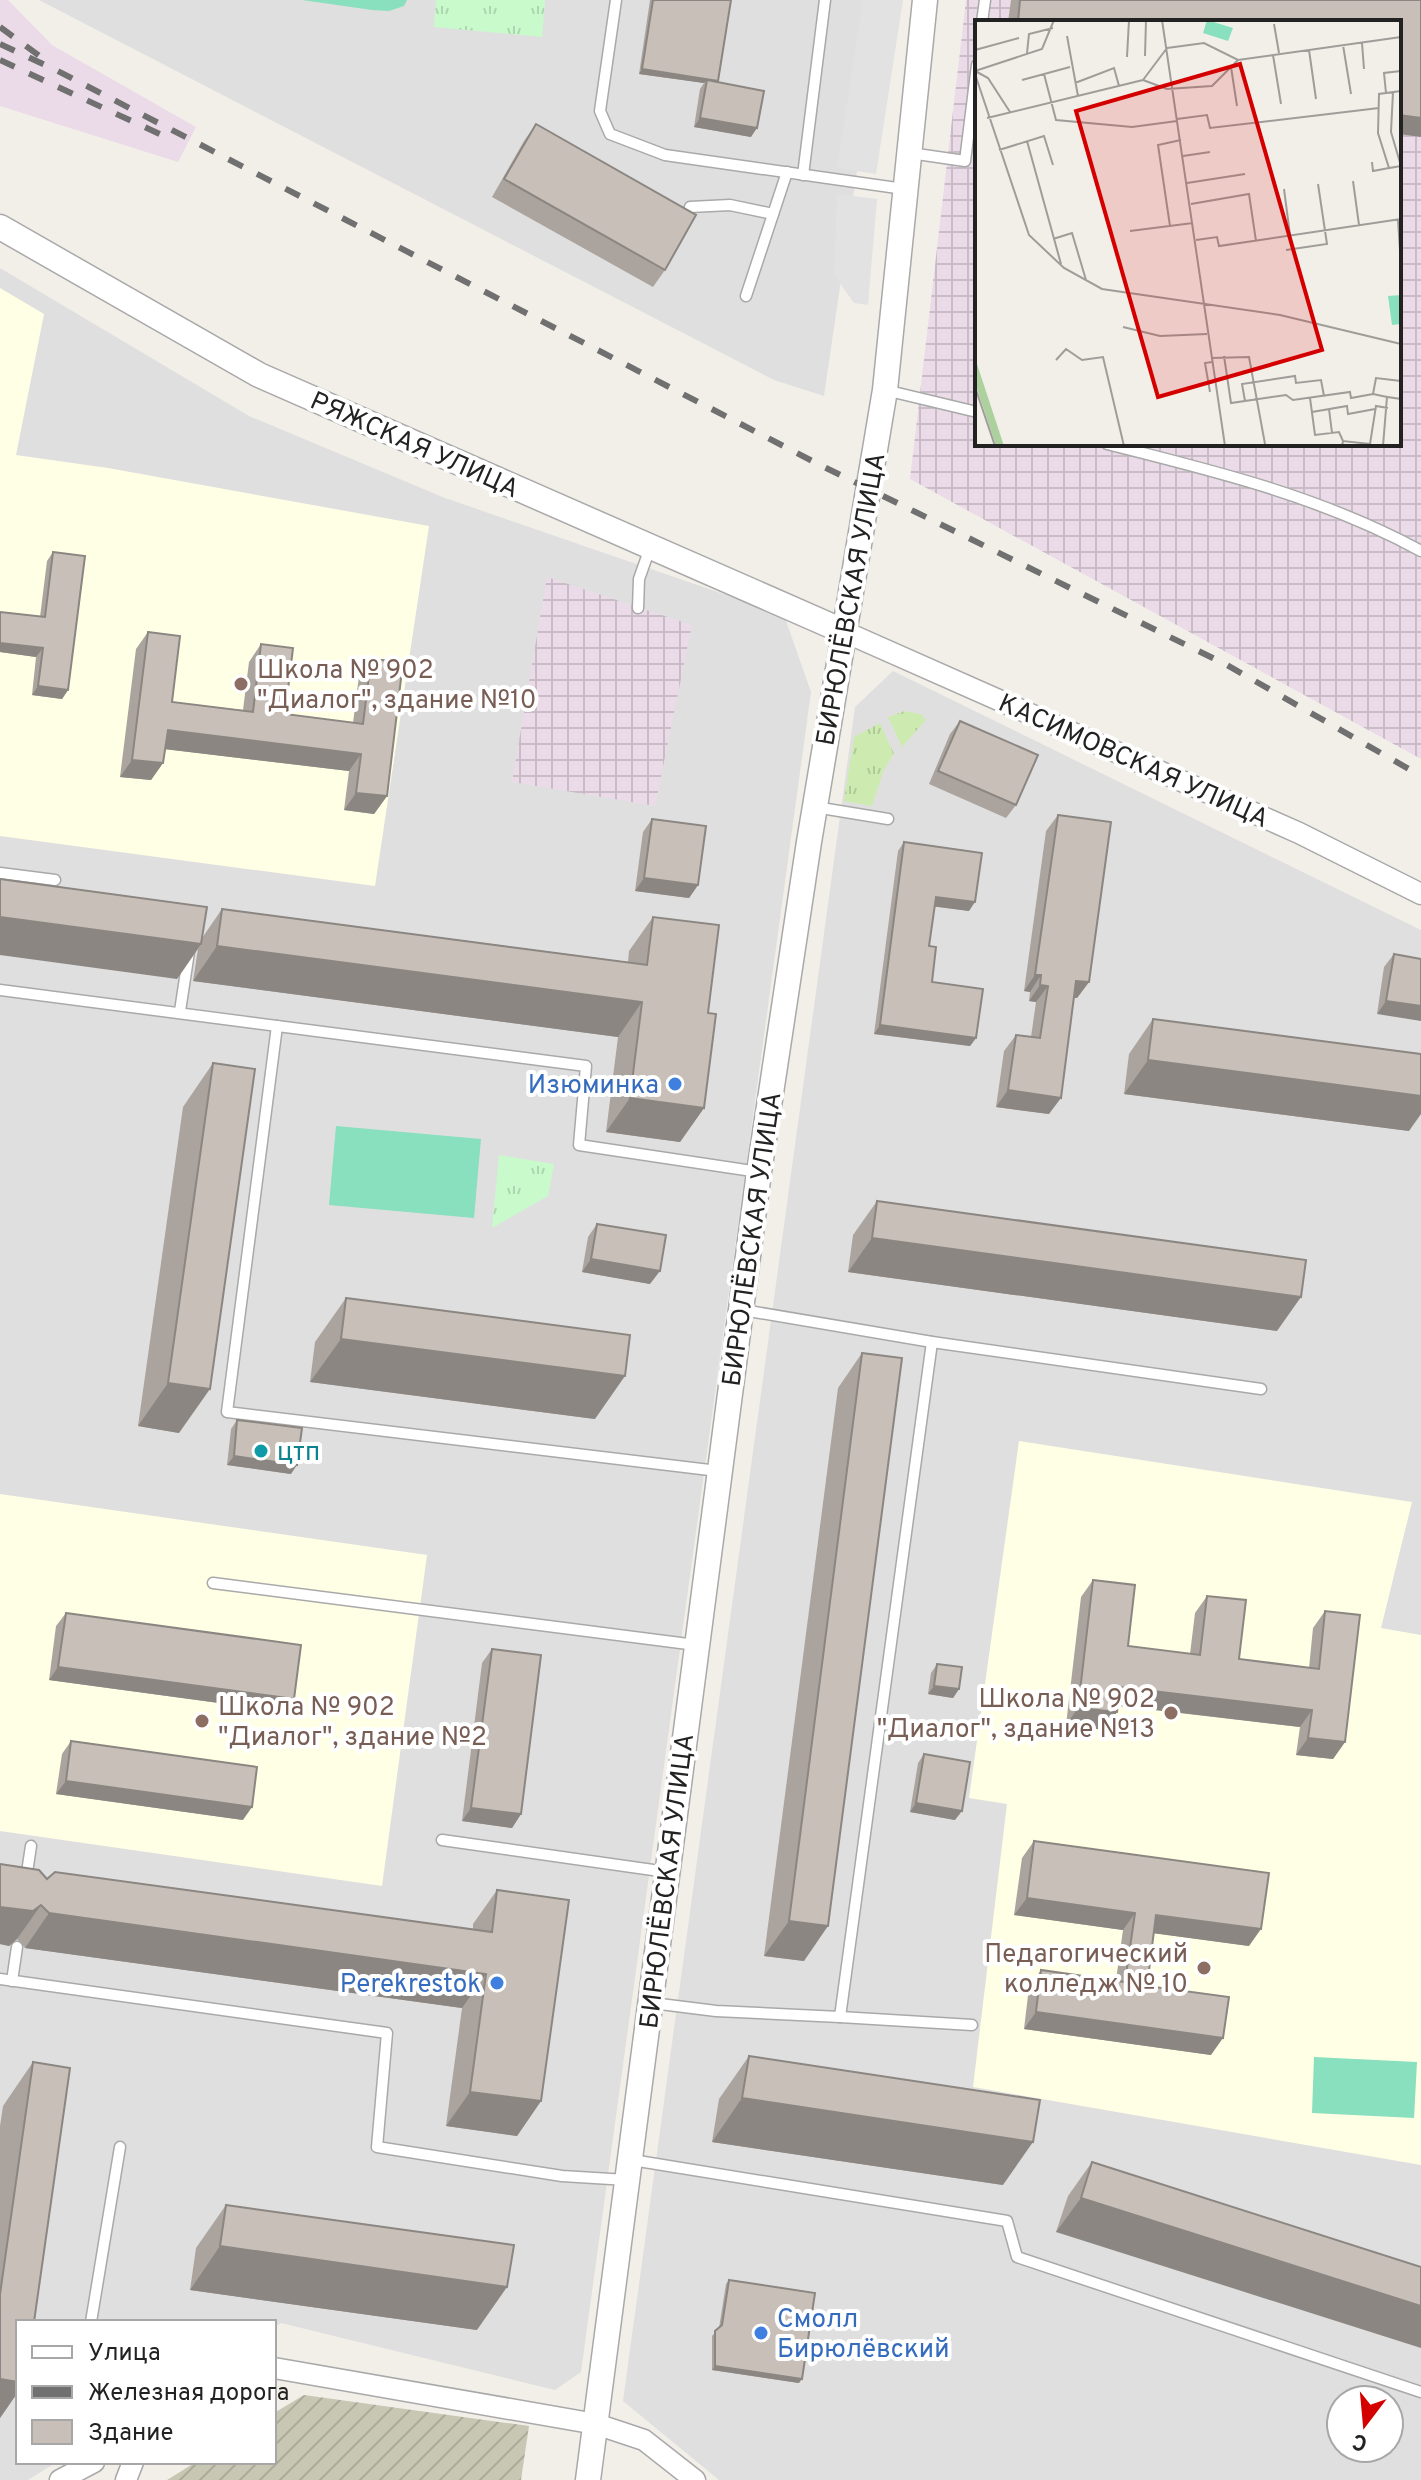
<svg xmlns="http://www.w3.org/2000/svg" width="1421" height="2480" viewBox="0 0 1421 2480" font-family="Overpass,sans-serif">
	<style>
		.residential { fill: #e0dfdf; fill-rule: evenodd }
		.industrial { fill: url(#industrial-grid); fill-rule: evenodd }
		.education { fill: #ffffe5 }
		.railway { fill: #ebdbe8 }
		.construction { fill: url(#construction-furrows) }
		.grass { fill: url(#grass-tufts) }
		.park { fill: url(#park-tufts) }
		.pitch { fill: #88e0be }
		.parking { fill: #e2e2e2 }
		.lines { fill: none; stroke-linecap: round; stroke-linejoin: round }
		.service-casing { stroke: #a9a9a9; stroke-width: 13 }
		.minor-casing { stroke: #a9a9a9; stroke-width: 23 }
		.tertiary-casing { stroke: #a9a9a9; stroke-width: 27 }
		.service { stroke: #fff; stroke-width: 10 }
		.minor { stroke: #fff; stroke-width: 20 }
		.tertiary { stroke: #fff; stroke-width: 24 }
		.rail { stroke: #707070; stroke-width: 6; stroke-dasharray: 16 16; stroke-linecap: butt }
		.wall { fill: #aba49e }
		.shaded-wall { fill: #8b8681 }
		.building { fill: #c7bfb8; stroke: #8b8681; stroke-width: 2 }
		.education-dot { fill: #8d6e63; stroke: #fff; stroke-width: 3 }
		.shop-dot { fill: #3f7fe0; stroke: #fff; stroke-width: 3 }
		.culture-dot { fill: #0f9aa8; stroke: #fff; stroke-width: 3 }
		.labels { text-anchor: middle; stroke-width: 8; stroke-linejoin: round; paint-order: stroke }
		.street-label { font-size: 26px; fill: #222; stroke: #fff }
		.education-label { font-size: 26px; fill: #785e54; stroke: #fff; text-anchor: start }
		.shop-label { font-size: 26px; fill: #366cbe; stroke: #fff; text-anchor: end }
		.culture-label { font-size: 26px; fill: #0d838f; stroke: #fff; text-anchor: start }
		.inset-road { fill: none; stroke: #9f9d99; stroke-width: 2 }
		.view { fill: #d40000; fill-opacity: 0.15; stroke: #d40000; stroke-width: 4 }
		.inset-edge { fill: none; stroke: #222; stroke-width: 4 }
	</style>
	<defs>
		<pattern id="industrial-grid" width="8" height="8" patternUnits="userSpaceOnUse" patternTransform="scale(2)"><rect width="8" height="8" fill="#ebdbe8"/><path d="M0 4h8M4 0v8" fill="none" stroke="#c9bcc7"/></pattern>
		<pattern id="construction-furrows" width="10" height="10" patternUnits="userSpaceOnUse" patternTransform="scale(2)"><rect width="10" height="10" fill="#c7c7b4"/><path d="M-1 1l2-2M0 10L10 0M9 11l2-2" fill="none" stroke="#abab9a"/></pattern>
		<pattern id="grass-tufts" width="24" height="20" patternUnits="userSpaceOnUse" patternTransform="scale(2)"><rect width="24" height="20" fill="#cdebb0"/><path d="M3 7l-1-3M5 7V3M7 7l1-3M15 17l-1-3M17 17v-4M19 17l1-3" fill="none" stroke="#b0c997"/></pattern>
		<pattern id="park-tufts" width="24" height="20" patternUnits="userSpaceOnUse" patternTransform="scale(2)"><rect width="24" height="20" fill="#c8facc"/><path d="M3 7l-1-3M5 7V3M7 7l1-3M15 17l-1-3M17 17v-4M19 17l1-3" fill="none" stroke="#acd6af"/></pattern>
	</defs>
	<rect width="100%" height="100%" fill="#f2efe9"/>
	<g class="residential">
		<polygon points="39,0 882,0 824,396 774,380"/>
		<polygon points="0,268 249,416 445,498 784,615 811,692 581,2372 555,2390 281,2323 274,2327 274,2322 18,2322 18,2462 57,2462 28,2480 0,2480"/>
		<path d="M893,671L1421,930V2480H719L623,2401L855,707ZM1341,2400H1389V2448H1341Z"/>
	</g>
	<g class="industrial">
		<path d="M966,0H1421V759L910,479ZM977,22H1399V444H977Z"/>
		<polygon points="547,577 692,625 655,806 512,782"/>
	</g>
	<g class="education">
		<polygon points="0,288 44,314 16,455 108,468 429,526 375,886 0,836"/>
		<polygon points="1019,1441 1412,1502 1381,1628 1421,1635 1421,2165 973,2087 1007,1804 969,1798"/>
		<polygon points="0,1494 427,1555 382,1886 0,1831"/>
	</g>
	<polygon class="railway" points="0,0 8,0 52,45 196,127 178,162 0,106"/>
	<polygon class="construction" points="304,2395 529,2426 521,2480 167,2480 196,2462 274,2462 274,2413"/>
	<g class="grass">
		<polygon points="905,711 921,714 926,720 902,747 888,717"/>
		<polygon points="880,723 894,754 884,769 872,806 844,801 854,737"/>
	</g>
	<g class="park">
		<polygon points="436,0 545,0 542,37 434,27"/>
		<polygon points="499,1155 554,1164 548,1196 492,1228"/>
	</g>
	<g class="pitch">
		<polygon points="302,0 407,0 404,6 389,11 372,10"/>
		<polygon points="336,1126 481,1139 474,1218 329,1205"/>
		<polygon points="1314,2057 1417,2062 1414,2118 1312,2113"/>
	</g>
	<g class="parking">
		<polygon points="863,0 903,0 876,174 837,168"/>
		<polygon points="837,194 877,199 868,305 854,303 834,275"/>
	</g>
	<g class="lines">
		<g class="service-casing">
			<g id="service">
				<polyline points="616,0 600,111 610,134 665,155 904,189"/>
				<polyline points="982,22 985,0"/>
				<polyline points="910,153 965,161 977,65"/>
				<polyline points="803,175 825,0"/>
				<polyline points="690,207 730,205 773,214"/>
				<polyline points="746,296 787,172"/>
				<polyline points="885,390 977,412"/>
				<path d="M1107,444C1215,471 1322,497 1421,551"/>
				<polyline points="638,608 639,579 650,548"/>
				<polyline points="815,807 888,819"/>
				<polyline points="0,873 55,880"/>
				<polyline points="0,990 586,1066 579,1145 759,1172"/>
				<polyline points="180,1011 189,952"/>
				<polyline points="277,1026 227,1412 718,1471"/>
				<polyline points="743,1310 932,1342 1261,1389"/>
				<polyline points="213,1583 696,1645"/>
				<polyline points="442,1840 667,1872"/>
				<polyline points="26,1879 31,1846"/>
				<polyline points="0,1979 387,2033 377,2147 562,2176 627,2180"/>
				<polyline points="12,1981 17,1947"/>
				<polyline points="652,2003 716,2011 840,2017 932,1342"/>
				<polyline points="840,2017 972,2025"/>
				<polyline points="632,2160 1007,2221 1017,2257 1421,2392"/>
				<polyline points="91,2322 120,2147"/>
			</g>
		</g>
		<g class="minor-casing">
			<g id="minor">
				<polyline points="845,632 1299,833 1421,894"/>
				<polyline points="274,2368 596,2424 644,2440 695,2480"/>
				<polyline points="60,2480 94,2462"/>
				<polyline points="126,2480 133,2462"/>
			</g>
		</g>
		<g class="tertiary-casing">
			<g id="tertiary">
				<polyline points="0,227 259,375 845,632"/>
				<polyline points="588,2480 759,1172 809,842 885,390 925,0"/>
			</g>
		</g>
		<use href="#service" class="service"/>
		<use href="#minor" class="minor"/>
		<use href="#tertiary" class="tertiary"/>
		<g class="rail">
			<polyline points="0,27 49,63"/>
			<polyline points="0,44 54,69 822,466 1227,665 1421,776"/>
			<polyline points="0,60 166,137"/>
		</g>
	</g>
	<g class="wall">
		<polygon points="650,0 731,0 717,82 751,137 694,127 700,89 704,83 639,74"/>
		<polygon points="1011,0 1421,0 1399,22 1008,22"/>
		<polygon points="536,124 665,270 653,287 492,197 524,141"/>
		<polygon points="53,552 68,690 62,699 32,695 36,657 0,652 0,612 40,617 47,561"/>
		<polygon points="148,632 172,702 243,710 249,662 261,644 285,714 353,723 359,676 371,659 387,796 374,814 344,810 349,771 165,749 163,763 151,780 120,777 136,649"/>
		<polygon points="960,721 1016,805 1006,818 929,784 950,734"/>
		<polygon points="1058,815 1089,982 1077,998 1074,998 1049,1114 996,1107 1004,1051 1016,1035 1031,1037 1036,1002 1029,1001 1030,992 1024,991 1046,831"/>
		<polygon points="652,819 698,885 689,898 635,891 643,832"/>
		<polygon points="904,842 969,911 934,906 929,946 932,982 976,1038 970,1046 874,1034 898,851"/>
		<polygon points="222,909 628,962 629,951 653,917 708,1013 704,1108 680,1142 606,1132 618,1037 193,981 198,949 177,979 202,938"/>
		<polygon points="1394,954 1421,959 1377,1014 1384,967"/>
		<polygon points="1153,1019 1409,1131 1124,1094 1129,1054"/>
		<polygon points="213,1063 179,1433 138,1426 183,1107"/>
		<polygon points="877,1201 1277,1331 848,1272 853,1235"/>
		<polygon points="597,1224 650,1284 582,1272 588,1237"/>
		<polygon points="346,1298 595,1419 310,1382 315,1342"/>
		<polygon points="862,1353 804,1961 764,1956 838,1388"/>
		<polygon points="237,1420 291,1474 227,1465 231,1429"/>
		<polygon points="1093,1580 1128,1646 1190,1654 1195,1613 1207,1596 1239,1659 1309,1668 1313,1628 1325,1611 1345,1742 1333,1759 1296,1755 1300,1727 1118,1706 1117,1712 1105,1730 1066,1725 1081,1597"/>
		<polygon points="66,1613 285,1712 49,1680 56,1626"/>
		<polygon points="492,1649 521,1814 512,1828 462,1821 482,1663"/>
		<polygon points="937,1664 959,1689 953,1698 928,1694 931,1673"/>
		<polygon points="71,1741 243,1820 56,1794 62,1754"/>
		<polygon points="924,1754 955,1820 910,1812 918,1763"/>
		<polygon points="1034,1841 1249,1946 1154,1933 1147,1986 1211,2055 1024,2029 1029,1987 1041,1970 1116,1980 1123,1930 1014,1915 1022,1858"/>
		<polygon points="0,1864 47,1879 473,1930 473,1924 497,1890 541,2101 517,2136 446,2126 462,2008 25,1948 17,1939 9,1946 0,1944"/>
		<polygon points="749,2056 1003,2185 712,2142 719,2099"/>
		<polygon points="33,2062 18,2392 0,2418 0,2126 3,2106"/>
		<polygon points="1092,2162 1421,2267 1056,2232 1068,2196"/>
		<polygon points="226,2205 477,2330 190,2290 196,2248"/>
		<polygon points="729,2280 799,2383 712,2370 712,2336 719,2328 726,2284"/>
	</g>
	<g class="shaded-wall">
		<polygon points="642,69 718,81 715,85 707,80 704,83 639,74"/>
		<polygon points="1399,115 1421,118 1421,137 1399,134"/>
		<polygon points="700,118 757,128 751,137 694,127"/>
		<polygon points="0,643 43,648 36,657 0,652"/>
		<polygon points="38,686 68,690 62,699 32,695"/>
		<polygon points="168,730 361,754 349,771 155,748"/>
		<polygon points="132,760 163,763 151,780 120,777"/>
		<polygon points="356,793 387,796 374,814 344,810"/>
		<polygon points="644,878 698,885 689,898 635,891"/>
		<polygon points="936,897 975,902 969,911 930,906"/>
		<polygon points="0,917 201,944 177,979 0,955"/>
		<polygon points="217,946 642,1002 618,1037 193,981"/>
		<polygon points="1035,975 1041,975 1030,992 1024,991"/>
		<polygon points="1076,981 1089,982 1077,998 1065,997"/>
		<polygon points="1040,985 1048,986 1036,1002 1029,1001"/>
		<polygon points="1386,1001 1421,1006 1421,1021 1377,1014"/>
		<polygon points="880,1025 976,1038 970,1046 874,1034"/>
		<polygon points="1148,1060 1421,1096 1421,1114 1409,1131 1124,1094"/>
		<polygon points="1008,1090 1061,1098 1049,1114 996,1107"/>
		<polygon points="630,1098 704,1108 680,1142 606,1132"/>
		<polygon points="872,1238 1301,1297 1277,1331 848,1272"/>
		<polygon points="591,1259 660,1271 650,1284 582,1272"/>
		<polygon points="341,1339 625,1376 595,1419 310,1382"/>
		<polygon points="168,1383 210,1389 179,1433 138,1426"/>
		<polygon points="234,1456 297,1465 291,1474 227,1465"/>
		<polygon points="58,1667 294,1699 285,1712 49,1680"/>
		<polygon points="934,1686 959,1689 953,1698 928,1694"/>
		<polygon points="1120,1687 1312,1710 1300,1727 1108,1704"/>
		<polygon points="1078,1708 1117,1712 1105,1730 1066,1725"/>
		<polygon points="1308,1738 1345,1742 1333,1759 1296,1755"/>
		<polygon points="66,1781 252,1807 243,1820 56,1794"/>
		<polygon points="916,1803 962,1811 955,1820 910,1812"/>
		<polygon points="471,1808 521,1814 512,1828 462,1821"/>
		<polygon points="1027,1898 1135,1913 1123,1930 1014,1915"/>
		<polygon points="41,1905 17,1939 9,1946 0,1944 0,1907"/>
		<polygon points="49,1913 486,1974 462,2008 25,1948"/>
		<polygon points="1156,1915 1261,1929 1249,1946 1144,1932"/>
		<polygon points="789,1921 828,1926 804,1961 764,1956"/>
		<polygon points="1036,2012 1223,2038 1211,2055 1024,2029"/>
		<polygon points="470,2092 541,2101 517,2136 446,2126"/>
		<polygon points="742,2098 1033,2142 1003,2185 712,2142"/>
		<polygon points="1081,2198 1421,2306 1421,2348 1056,2232"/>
		<polygon points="220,2246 507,2287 477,2330 190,2290"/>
		<polygon points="715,2366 802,2379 799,2383 712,2370"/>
		<polygon points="0,2379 18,2382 18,2392 0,2418"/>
	</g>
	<g class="building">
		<polygon points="653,0 731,0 718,81 642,69"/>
		<polygon points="1020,0 1421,0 1421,118 1399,115 1399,22 1018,22"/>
		<polygon points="707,80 764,91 757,128 700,118"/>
		<polygon points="536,124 696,215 665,270 504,179"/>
		<polygon points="53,552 85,556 68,690 38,686 43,648 0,643 0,612 45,617"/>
		<polygon points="148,632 180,636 172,702 253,712 261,644 293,648 285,714 363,724 371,659 403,662 387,796 356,793 361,754 168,730 163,763 132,760"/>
		<polygon points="960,721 1038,755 1016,805 938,771"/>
		<polygon points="1058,815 1111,822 1089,982 1076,981 1061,1098 1008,1090 1016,1035 1040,1038 1048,986 1040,985 1041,975 1035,975"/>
		<polygon points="652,819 706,826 698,885 644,878"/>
		<polygon points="904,842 982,853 975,902 936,897 929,946 936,947 932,982 983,989 976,1038 880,1025"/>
		<polygon points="0,879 207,907 201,944 0,917"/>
		<polygon points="222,909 647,965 653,917 719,925 708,1013 716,1014 704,1108 630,1098 642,1002 217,946"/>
		<polygon points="1394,954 1421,959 1421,1006 1386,1001"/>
		<polygon points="1153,1019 1421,1054 1421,1096 1148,1060"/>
		<polygon points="213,1063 255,1069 210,1389 168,1383"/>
		<polygon points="877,1201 1306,1260 1301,1297 872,1238"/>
		<polygon points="597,1224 666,1235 660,1271 591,1259"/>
		<polygon points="346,1298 630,1335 625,1376 341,1339"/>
		<polygon points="862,1353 902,1358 828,1926 789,1921"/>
		<polygon points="237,1420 302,1428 297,1465 234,1456"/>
		<polygon points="1093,1580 1135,1585 1128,1646 1200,1655 1207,1596 1246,1600 1239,1659 1319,1669 1325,1611 1360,1615 1345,1742 1308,1738 1312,1710 1120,1687 1117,1712 1078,1708"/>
		<polygon points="66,1613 301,1645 294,1699 58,1667"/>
		<polygon points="492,1649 541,1655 521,1814 471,1808"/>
		<polygon points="937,1664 962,1667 959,1689 934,1686"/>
		<polygon points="71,1741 257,1767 252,1807 66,1781"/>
		<polygon points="924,1754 970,1762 962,1811 916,1803"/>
		<polygon points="1034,1841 1269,1873 1261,1929 1156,1915 1147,1986 1229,1997 1223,2038 1036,2012 1041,1970 1125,1982 1135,1913 1027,1898"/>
		<polygon points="0,1864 39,1870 47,1879 55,1872 492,1932 497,1890 569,1900 541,2101 470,2092 486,1974 49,1913 41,1905 33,1911 0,1907"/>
		<polygon points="749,2056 1040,2100 1033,2142 742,2098"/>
		<polygon points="33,2062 70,2068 34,2322 18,2322 18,2382 0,2379 0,2294"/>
		<polygon points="1092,2162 1421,2267 1421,2306 1081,2198"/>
		<polygon points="226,2205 514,2245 507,2287 220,2246"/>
		<polygon points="729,2280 815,2293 802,2379 715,2366 715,2331 722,2325"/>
	</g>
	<g class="education-dot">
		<circle cx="241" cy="684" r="8"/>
		<circle cx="1171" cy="1713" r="8"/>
		<circle cx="202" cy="1721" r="8"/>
		<circle cx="1204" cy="1968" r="8"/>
	</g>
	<g class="shop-dot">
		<circle cx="675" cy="1084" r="8"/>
		<circle cx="497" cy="1983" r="8"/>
		<circle cx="761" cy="2333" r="8"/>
	</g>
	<circle class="culture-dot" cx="261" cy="1451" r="8"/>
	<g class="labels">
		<g class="street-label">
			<text transform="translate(415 444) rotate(24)" y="9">РЯЖСКАЯ УЛИЦА</text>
			<text transform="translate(850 599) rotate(-80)" y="9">БИРЮЛЁВСКАЯ УЛИЦА</text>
			<text transform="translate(1134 760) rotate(24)" y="9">КАСИМОВСКАЯ УЛИЦА</text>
			<text transform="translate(751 1239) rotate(-82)" y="9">БИРЮЛЁВСКАЯ УЛИЦА</text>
			<text transform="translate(666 1881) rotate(-83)" y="9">БИРЮЛЁВСКАЯ УЛИЦА</text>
		</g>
		<g class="education-label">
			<text x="257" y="678">Школа № 902<tspan x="257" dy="30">"Диалог", здание №10</tspan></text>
			<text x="1155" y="1707" text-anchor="end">Школа № 902<tspan x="1155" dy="30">"Диалог", здание №13</tspan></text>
			<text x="218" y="1715">Школа № 902<tspan x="218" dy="30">"Диалог", здание №2</tspan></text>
			<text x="1188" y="1962" text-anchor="end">Педагогический<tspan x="1188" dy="30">колледж № 10</tspan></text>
		</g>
		<g class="shop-label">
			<text x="659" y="1093">Изюминка</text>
			<text x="481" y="1992">Perekrestok</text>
			<text x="777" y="2327" text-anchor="start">Смолл<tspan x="777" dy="30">Бирюлёвский</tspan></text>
		</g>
		<g class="culture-label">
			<text x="277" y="1460">цтп</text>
		</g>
	</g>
	<g transform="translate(975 20)">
		<rect width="426" height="426" fill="#f2efe9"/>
		<path d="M0,338L29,426H21L0,363Z" fill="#add19e"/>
		<path d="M232,0L258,8L253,21L228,13ZM426,275V304L417,305L413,276Z" fill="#88e0be"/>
		<path class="inset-road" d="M187,0L250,426M299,4L304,33M92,16L103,76M387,23L389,49M368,25L376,74M192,28L229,23L263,40L426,17M0,30L44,18M334,30L341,79M52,33L54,14L78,8M298,35L306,84M170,36L171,0M152,37L154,0M256,47L262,86M0,51L67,29L79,0M2,52L13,58L35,92M0,54L54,215L89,248L127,269L305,295L426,324M69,54L81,100L157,107L202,101M47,60L95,47M168,60L192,69L237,66L263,40M168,60L192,28M100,63L139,48L144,66M426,71L404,74L403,113L414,148L426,146M418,72L416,112L426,146M411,73L409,53L426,51M12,98L168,60M202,99L232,95L235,108L404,88M52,121L86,244M24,130L69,116L78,145M208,136L235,132M397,142L398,151L414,148M426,147V176M378,161L384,205M212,163L270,154M309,169L315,215M216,184L274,174L281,221M423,200L426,245M195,206L183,125L206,120M155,211L218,203M78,219L97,213L111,260M221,220L242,217L244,226L426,199M311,230L352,224L343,164M148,307L185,316L232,314M249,336L256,383L311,375L318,380L375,372L376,378L398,374M236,338L274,337L290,424M81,340L91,329L107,340L128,337L149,426M0,367L20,426M235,372L230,343L237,342M412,377L398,374L401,358L426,361M335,378L340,415L364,412L368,421M270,381L267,364L320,356L321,363L346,360L349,376M354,389L357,413M337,392L372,386L373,394L400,389M367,426L368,421L395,424L401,386L413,388M408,426L412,377L426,379"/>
		<path class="view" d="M265,44L347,330L183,377L101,91Z"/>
		<rect width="426" height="426" class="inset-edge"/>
	</g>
	<rect x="16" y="2320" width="260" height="144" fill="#ffffff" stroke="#a7a7a7" stroke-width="2"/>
	<rect x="32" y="2346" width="40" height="12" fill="#ffffff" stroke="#a7a7a7" stroke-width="2"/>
	<text x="88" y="2360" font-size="24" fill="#222222">Улица</text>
	<rect x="32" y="2386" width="40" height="12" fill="#707070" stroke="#a7a7a7" stroke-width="2"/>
	<text x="88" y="2400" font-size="24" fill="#222222">Железная дорога</text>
	<rect x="32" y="2420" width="40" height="24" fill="#c7bfb8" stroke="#a7a7a7" stroke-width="2"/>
	<text x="88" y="2440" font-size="24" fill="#222222">Здание</text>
	<g transform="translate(1365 2424) rotate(196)"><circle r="38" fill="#ffffff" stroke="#a7a7a7" stroke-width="2"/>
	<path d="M0-6L14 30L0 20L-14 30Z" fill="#d40000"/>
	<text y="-12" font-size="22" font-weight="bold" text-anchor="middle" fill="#222222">С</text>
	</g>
</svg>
